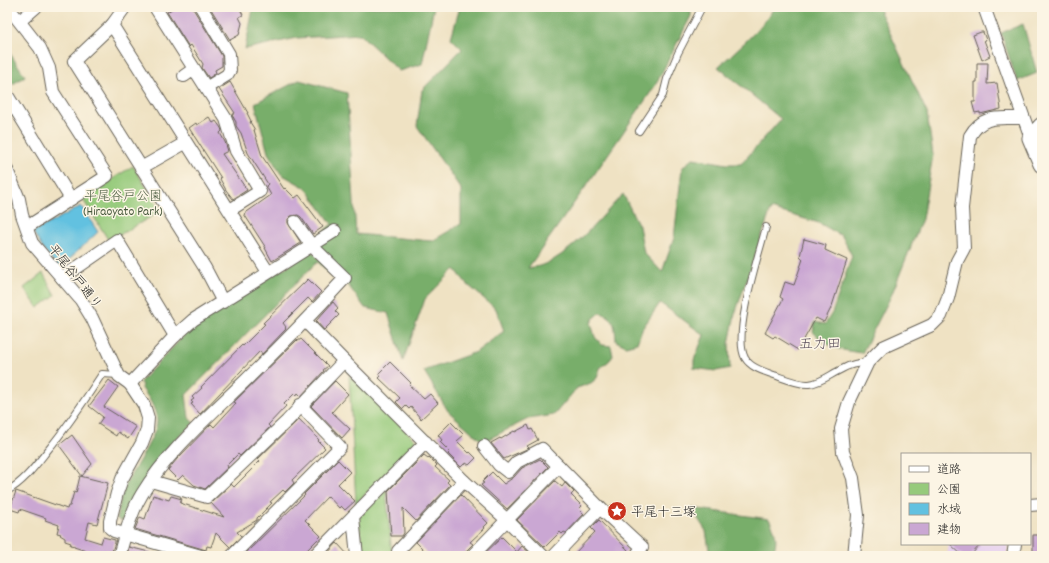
<svg xmlns="http://www.w3.org/2000/svg" width="1049" height="563" viewBox="0 0 1049 563" font-family="Dekko,'Klee One',sans-serif">
	<style>
		.built { fill: #e7d2ef }
		.green { fill: #96ca7b; stroke: #59734c }
		.forest { fill: #78ae6b; stroke: #4a6544 }
		.water { fill: #62c1e0; stroke: #3f6e7e }
		.building { fill: #caa7d3 }
		.lines { fill: none; stroke-linecap: round; stroke-linejoin: round }
		.lane-casing { stroke: #666156; stroke-width: 8 }
		.street-casing { stroke: #666156; stroke-width: 14 }
		.secondary-casing { stroke: #666156; stroke-width: 19 }
		.lane { stroke: #fff; stroke-width: 6 }
		.street { stroke: #fff; stroke-width: 12 }
		.secondary { stroke: #fff; stroke-width: 17 }
		.labels { text-anchor: middle; stroke-width: 3; stroke-linejoin: round; paint-order: stroke }
		.park-label { font-size: 13px; fill: #47593d; stroke: #fcf5e5 }
		.street-label { font-size: 13px; fill: #1c1c1c; stroke: #fcf5e5 }
		.poi-label { font-size: 13px; fill: #1c1c1c; stroke: #fcf5e5; text-anchor: start }
		.neighbourhood-label { font-size: 14px; fill: #594d5c; stroke: #fcf5e5 }
	</style>
	<rect width="100%" height="100%" fill="#fcf5e5"/>
	<filter id="ink" filterUnits="userSpaceOnUse"><feTurbulence type="fractalNoise" baseFrequency=".025" numOctaves="2"/><feDisplacementMap in="SourceGraphic" scale="8" xChannelSelector="R" yChannelSelector="G"/><feConvolveMatrix kernelMatrix="1 2 1 2 8 2 1 2 1" color-interpolation-filters="sRGB"/></filter>
	<filter id="wash" filterUnits="userSpaceOnUse"><feTurbulence type="fractalNoise" baseFrequency=".012" numOctaves="4" result="noise"/><feDisplacementMap in="SourceGraphic" scale="16" xChannelSelector="R" yChannelSelector="G"/><feGaussianBlur stdDeviation="0.9" result="paint"/><feColorMatrix in="noise" values="0 0 0 0 0 0 0 0 0 0 0 0 0 0 0 0 0 1.4 0 .05"/><feComposite in="paint" operator="in"/></filter>
	<g filter="url(#wash)">
		<rect width="100%" height="100%" fill="#efe2c3"/>
		<polygon class="built" points="949,544 1009,544 1006,556 947,556"/>
		<g class="green">
			<polygon points="133,166 161,211 109,241 82,198"/>
			<polygon points="43,273 55,295 38,308 24,288"/>
			<polygon points="349,376 361,383 416,441 356,504"/>
			<polygon points="386,489 392,556 362,556 359,517"/>
		</g>
		<g class="forest">
			<polygon points="251,7 434,7 422,64 399,71 360,34 297,38 245,49 253,9"/>
			<path d="M460,7H691V16L655,86L589,182L528,268C562,267 600,218 623,194L639,226L644,253L662,272L674,238L682,168L693,158L727,164H741L781,119L718,67C733,53 766,25 774,7H878L927,113L933,155L922,219L891,296L862,353C840,350 830,349 813,332L815,322L825,324L832,313L852,256L842,236L819,223L771,209L735,314L729,344L730,368L716,371L694,368V360L704,335L660,303L642,329L637,343L626,346L616,341C615,327 615,316 600,313L593,319L591,323L595,337L602,345L611,346L613,356L609,361L600,368L597,378L591,383L577,388L554,415L528,419L483,442L448,411L424,371L476,352L504,331L496,309L467,284L455,269L425,299L403,361L388,313L365,308L314,239L332,224L306,188L281,174L268,153L255,103L299,80L347,93L356,234L432,241L461,224V189L417,126L422,90L462,49L451,38Z"/>
			<polygon points="1023,24 1037,73 1017,81 1001,33"/>
			<polygon points="7,49 25,76 13,84 7,78"/>
			<path d="M312,251L337,279L336,280L318,262L315,264L186,395L189,418L194,423C186,432 175,439 167,449C148,472 137,495 123,521L117,519C119,507 121,494 126,484C133,470 158,433 157,420C155,407 149,398 141,387L142,385L140,382L197,322Z"/>
			<path d="M691,508L769,519C777,534 778,540 772,556H710L706,531Z"/>
		</g>
		<polygon class="water" points="81,206 98,232 60,268 44,251 33,232"/>
		<g id="blocks">
			<g class="building">
				<polygon points="175,7 192,7 222,56 222,66 215,70 216,73 209,78 202,68 203,64 191,45 189,47 167,12"/>
				<polygon points="214,7 239,7 243,15 239,17 242,23 239,35 230,40 211,9"/>
				<polygon points="981,32 983,32 986,40 984,40 990,56 982,60 973,35"/>
				<polygon points="977,63 988,63 987,84 997,83 1001,109 980,114 980,112 975,113 972,102 975,102 975,82 977,82"/>
				<polygon points="230,82 248,113 247,113 251,121 250,122 255,130 254,130 262,156 284,189 285,188 295,198 299,195 323,227 313,234 301,217 298,215 291,216 288,219 288,223 301,243 272,261 265,248 266,248 244,214 271,195 266,186 268,184 248,153 241,133 236,126 236,122 232,115 235,113 219,89"/>
				<polygon points="209,117 213,123 216,121 221,128 222,131 220,133 225,142 228,151 222,154 247,190 233,199 226,190 220,179 221,178 189,128 196,123 197,125"/>
				<polygon points="804,239 826,245 825,250 847,260 832,306 824,322 816,318 798,350 775,336 773,338 765,333 783,299 780,297 785,282 794,285 803,259 800,256"/>
				<polygon points="308,279 321,292 312,302 308,298 283,323 286,327 285,328 286,329 262,354 260,351 200,414 191,404 193,403 191,401 194,399 192,397 202,388 201,387 242,345 243,346 265,324 263,323"/>
				<polygon points="333,302 338,308 335,311 339,315 324,330 316,321"/>
				<polygon points="301,339 328,366 323,370 324,371 301,396 298,393 296,396 294,394 284,404 286,406 268,425 270,427 240,456 238,454 227,465 228,467 205,489 194,485 183,475 178,480 168,470 177,459 211,424 214,427 236,403 234,402 297,340 298,341"/>
				<polygon points="390,362 411,383 409,385 424,399 430,394 438,403 421,419 411,407 409,409 406,406 403,409 396,402 400,398 379,378 381,376 378,374"/>
				<polygon points="109,380 118,387 104,407 136,427 128,439 118,432 116,436 98,424 103,417 89,406"/>
				<polygon points="335,381 348,394 332,412 350,429 342,438 311,406"/>
				<polygon points="299,419 319,440 318,441 325,448 292,480 294,483 285,492 283,490 270,502 272,503 257,518 257,520 237,532 241,536 230,547 216,533 211,547 207,546 206,550 135,529 140,517 145,519 153,495 169,500 171,496 182,499 180,503 224,517 211,503 231,484 234,487 260,461 258,459"/>
				<polygon points="451,422 464,435 457,441 469,453 470,452 476,458 469,465 466,463 465,465 464,464 461,467 448,454 450,452 440,442 442,440 438,435"/>
				<polygon points="528,425 530,430 532,429 538,440 527,446 529,448 504,459 491,443 500,438 501,439 514,431 515,432"/>
				<polygon points="72,435 92,464 82,476 59,445"/>
				<polygon points="424,455 428,458 429,457 437,465 435,467 449,480 447,482 450,485 416,521 403,508 404,533 402,536 391,536 388,491"/>
				<polygon points="540,459 548,467 507,509 481,485 484,483 482,482 492,472 504,484 514,477 522,468"/>
				<polygon points="338,460 350,472 338,484 355,501 345,510 341,506 339,508 328,496 305,520 321,536 301,556 243,556 305,495 304,494"/>
				<polygon points="80,476 108,483 97,524 89,522 85,538 101,543 103,537 115,540 115,543 110,556 85,556 86,551 74,547 75,546 70,545 71,543 65,541 65,538 60,535 61,534 57,533 59,525 45,520 46,518 20,509 19,512 10,509 16,491 67,509 68,506 70,506 74,492 76,493"/>
				<polygon points="555,481 562,487 565,483 574,492 571,495 582,506 579,509 584,514 566,533 564,532 562,534 560,532 545,547 517,520"/>
				<polygon points="461,495 488,523 484,527 485,528 470,542 473,544 466,551 465,556 430,556 416,542"/>
				<polygon points="599,520 628,550 622,556 572,556 595,532 591,528"/>
				<polygon points="1033,535 1042,535 1041,556 1033,556"/>
				<polygon points="502,537 517,552 522,546 531,554 529,556 482,556"/>
				<polygon points="337,543 349,556 325,556"/>
				<polygon points="950,544 981,544 970,556 963,556"/>
				<polygon points="129,547 153,553 152,556 127,556"/>
			</g>
		</g>
	</g>
	<g filter="url(#ink)">
		<use href="#blocks" fill-opacity="0" stroke="#666156" stroke-width="1"/>
		<g class="lines">
			<g class="lane-casing">
				<g id="lane">
					<polyline points="639,131 663,95 667,79 678,53 702,7"/>
					<path d="M766,227C759,254 732,335 745,358C751,368 763,371 774,375C783,378 799,385 809,384C821,383 831,374 842,369C850,364 859,363 868,362"/>
					<path d="M7,491C24,482 36,465 48,450C68,426 85,400 102,374L119,375"/>
				</g>
			</g>
			<g class="street-casing">
				<g id="street">
					<polyline points="8,7 40,48 49,68 53,92 107,176 27,227"/>
					<polyline points="125,7 112,25 74,61 205,268 223,302"/>
					<polyline points="155,7 226,119 236,151 260,191 230,210"/>
					<polyline points="201,7 229,54 230,70 227,75 206,88"/>
					<polyline points="984,7 1031,138"/>
					<polyline points="20,21 36,7"/>
					<polyline points="112,25 268,272"/>
					<polyline points="184,76 194,69"/>
					<polyline points="7,95 71,199"/>
					<polyline points="141,168 185,143"/>
					<polyline points="7,170 19,199 22,215 32,243 81,300 92,318 119,376 130,384 144,405 148,418 147,430 142,443 122,479 117,493 110,521 110,528 114,531 201,556"/>
					<polyline points="62,278 117,240 175,336"/>
					<polyline points="305,321 344,361 464,481 507,520 543,556"/>
					<polyline points="130,384 175,336 193,320 335,231"/>
					<polyline points="484,446 499,465 508,472 517,462 542,449 600,508"/>
					<polyline points="151,481 207,497 287,421 344,361"/>
					<polyline points="1030,505 1042,504"/>
					<polyline points="353,517 357,556"/>
					<path d="M119,556C125,535 131,512 142,494C167,452 211,414 246,380C280,347 313,313 345,278L312,246L295,222"/>
					<polyline points="232,556 340,447 300,405"/>
					<polyline points="314,556 426,442"/>
					<polyline points="398,556 398,551 464,481"/>
					<polyline points="472,556 559,466"/>
					<polyline points="554,556 600,508 642,547 636,556"/>
					<path d="M854,556L858,515L853,478L843,452L841,429L849,402L868,362L883,347L932,325L941,316L948,298L957,261L964,248L962,208L970,136C983,113 1001,119 1023,118"/>
					<polyline points="1013,556 1015,544"/>
				</g>
			</g>
			<g class="secondary-casing">
				<polyline id="secondary" points="1042,126 1031,138 1042,164"/>
			</g>
			<use href="#lane" class="lane"/>
			<use href="#street" class="street"/>
			<use href="#secondary" class="secondary"/>
		</g>
	</g>
	<defs>
		<g id="sight-disc" transform="scale(1)"><circle r="9.5" fill="#c8321e" stroke="#fcf5e5"/><path d="M0-6L1.8-2.2L6-1.7L2.9 1.2L3.7 5.4L0 3.3L-3.7 5.4L-2.9 1.2L-6-1.7L-1.8-2.2Z" fill="#fff"/></g>
	</defs>
	<g fill-rule="evenodd">
		<use href="#sight-disc" x="617" y="511"/>
	</g>
	<g class="labels">
		<g class="park-label">
			<text x="123" y="200">平尾谷戸公園<tspan x="123" dy="15">(Hiraoyato Park)</tspan></text>
		</g>
		<g class="street-label">
			<text transform="translate(76 276) rotate(52)" y="5">平尾谷戸通り</text>
		</g>
		<g class="poi-label">
			<text x="631" y="516">平尾十三塚</text>
		</g>
		<g class="neighbourhood-label">
			<text x="820" y="348">五力田</text>
		</g>
	</g>
	<rect width="1049" height="563" fill="none" stroke="#fcf5e5" stroke-width="24"/>
	<rect x="901" y="453" width="130" height="92" fill="#fcf5e5" stroke="#a29e95"/>
	<rect x="909" y="466" width="20" height="6" fill="#ffffff" stroke="#a29e95"/>
	<text x="937" y="473" font-size="12" fill="#1c1c1c">道路</text>
	<rect x="909" y="483" width="20" height="12" fill="#96ca7b" stroke="#a29e95"/>
	<text x="937" y="493" font-size="12" fill="#1c1c1c">公園</text>
	<rect x="909" y="503" width="20" height="12" fill="#62c1e0" stroke="#a29e95"/>
	<text x="937" y="513" font-size="12" fill="#1c1c1c">水域</text>
	<rect x="909" y="523" width="20" height="12" fill="#caa7d3" stroke="#a29e95"/>
	<text x="937" y="533" font-size="12" fill="#1c1c1c">建物</text>
</svg>
